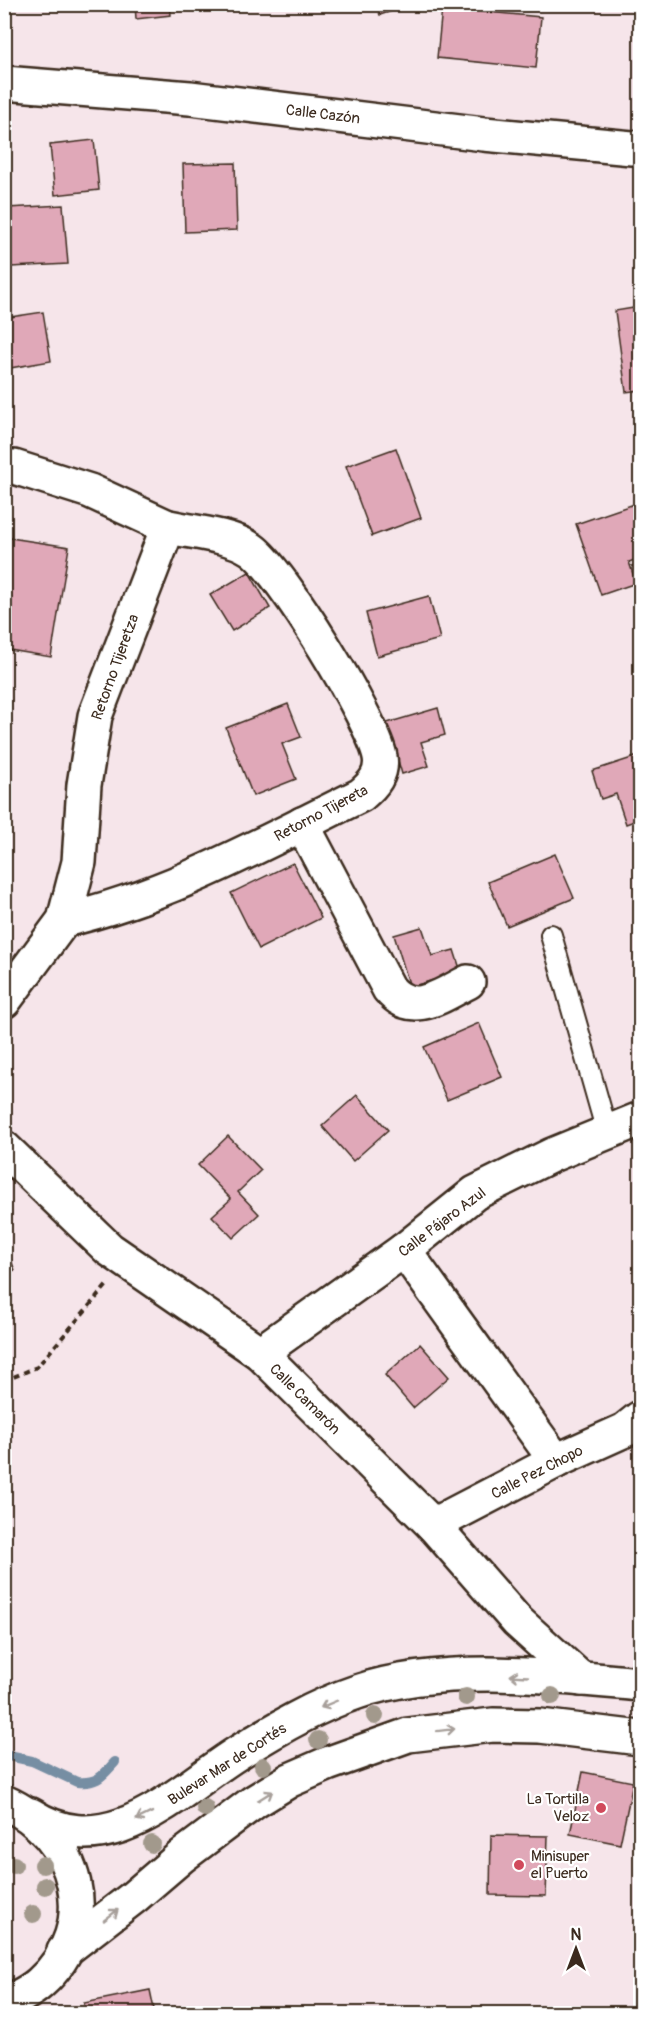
<svg xmlns="http://www.w3.org/2000/svg" width="645" height="2018" viewBox="0 0 645 2018" font-family="Pangolin,sans-serif">
	<style>
		.lines { fill: none; stroke-linecap: round; stroke-linejoin: round }
		.stream { stroke: #768ea3; stroke-width: 10 }
		.building { fill: #e0a8b8; stroke: #3b2a1e; stroke-width: 1.5 }
		.lane-casing { stroke: #3b2a1e; stroke-width: 24 }
		.street-casing { stroke: #3b2a1e; stroke-width: 38 }
		.secondary-casing { stroke: #3b2a1e; stroke-width: 38 }
		.path { stroke: #3b2a1e; stroke-width: 4; stroke-dasharray: 6 4.5; stroke-linecap: butt }
		.lane { stroke: #fff; stroke-width: 20 }
		.street { stroke: #fff; stroke-width: 33 }
		.secondary { stroke: #fff; stroke-width: 33 }
		.tree { fill: #a2998c }
		.oneway { stroke: #a79f9a }
		.poi-dot { fill: #d1495b; stroke: #fff; stroke-width: 2 }
		.labels { text-anchor: middle; stroke-width: 4.5; stroke-linejoin: round; paint-order: stroke }
		.street-label { font-size: 15px; fill: #3b2a1e; stroke: #fff }
		.poi-label { font-size: 15px; fill: #3b2a1e; stroke: #fff; text-anchor: end }
	</style>
	<rect width="100%" height="100%" fill="#f6e5ea"/>
	<filter id="ink" filterUnits="userSpaceOnUse"><feTurbulence type="fractalNoise" baseFrequency=".0167" numOctaves="2"/><feDisplacementMap in="SourceGraphic" scale="12" xChannelSelector="R" yChannelSelector="G"/><feConvolveMatrix kernelMatrix="1 2 1 2 8 2 1 2 1" color-interpolation-filters="sRGB"/></filter>
	<g filter="url(#ink)">
		<g class="lines">
			<path class="stream" d="M4,1755L32,1761L77,1782C98,1784 102,1776 115,1762"/>
		</g>
		<g class="building">
			<polygon points="135,4 170,4 171,15 136,19"/>
			<polygon points="376,4 403,4 404,7 380,15"/>
			<polygon points="442,8 541,17 536,68 437,58"/>
			<polygon points="94,140 99,190 55,195 50,145"/>
			<polygon points="235,163 237,230 185,232 183,164"/>
			<polygon points="63,205 68,264 11,267 7,208"/>
			<polygon points="640,307 640,390 626,392 615,311"/>
			<polygon points="43,312 51,361 4,369 4,318"/>
			<polygon points="396,448 421,518 372,536 346,466"/>
			<polygon points="640,502 640,558 629,562 636,583 601,595 576,524"/>
			<polygon points="4,537 69,547 51,657 4,649"/>
			<polygon points="249,572 270,608 232,631 210,595"/>
			<polygon points="429,596 440,639 377,656 366,613"/>
			<polygon points="288,704 301,737 282,744 296,779 253,796 226,728"/>
			<polygon points="438,708 445,735 421,742 429,766 402,774 387,723"/>
			<polygon points="638,756 640,765 640,819 626,824 616,794 601,799 592,771"/>
			<polygon points="555,854 574,898 507,926 488,882"/>
			<polygon points="293,863 321,918 259,949 231,893"/>
			<polygon points="422,927 432,956 454,950 461,972 410,987 394,935"/>
			<polygon points="479,1023 502,1077 447,1100 424,1047"/>
			<polygon points="357,1095 388,1130 353,1161 322,1126"/>
			<polygon points="228,1136 261,1170 238,1192 259,1214 233,1238 212,1216 231,1199 198,1165"/>
			<polygon points="4,1244 15,1270 4,1274"/>
			<polygon points="420,1344 449,1377 413,1408 385,1375"/>
			<polygon points="583,1772 633,1782 620,1844 570,1834"/>
			<polygon points="491,1835 548,1836 546,1896 490,1895"/>
			<polygon points="150,1990 155,2014 86,2014 84,2003"/>
		</g>
		<g class="lines">
			<g class="lane-casing">
				<polyline id="lane" points="551,935 607,1132"/>
			</g>
			<g class="street-casing">
				<g id="street">
					<polyline points="4,83 190,98 484,134 632,148 640,147"/>
					<polyline points="4,467 14,467 90,491 168,527 95,716 84,785 79,862 64,920 4,1001"/>
					<path d="M302,824L389,989C413,1018 442,995 468,982"/>
					<path d="M64,920C169,896 265,842 361,795C373,785 383,774 380,757C374,722 281,569 251,549C230,535 193,532 168,527"/>
					<polyline points="4,1148 109,1249 260,1353 433,1525 517,1621 581,1679"/>
					<polyline points="404,1250 556,1461"/>
					<polyline points="260,1353 404,1250 475,1193 552,1155 640,1119"/>
					<polyline points="433,1525 556,1461 625,1430 640,1418"/>
				</g>
			</g>
			<g class="secondary-casing">
				<g id="secondary">
					<path d="M4,1802C78,1834 104,1926 40,1983C30,1992 17,1998 4,2004"/>
					<path d="M31,1815C108,1865 175,1793 236,1754C274,1730 315,1706 357,1692C442,1663 553,1676 640,1684"/>
					<polyline points="64,1951 134,1897 182,1856 254,1802 290,1780 327,1764 408,1735 493,1725 540,1726 640,1738"/>
				</g>
			</g>
			<polyline class="path" points="4,1381 37,1367 107,1285"/>
			<use href="#lane" class="lane"/>
			<use href="#street" class="street"/>
			<use href="#secondary" class="secondary"/>
		</g>
		<g class="tree">
			<circle cx="552" cy="1696" r="9"/>
			<circle cx="466" cy="1697" r="9"/>
			<circle cx="375" cy="1716" r="9"/>
			<circle cx="318" cy="1740" r="9"/>
			<circle cx="263" cy="1766" r="9"/>
			<circle cx="205" cy="1808" r="9"/>
			<circle cx="152" cy="1844" r="9"/>
			<circle cx="14" cy="1865" r="9"/>
			<circle cx="43" cy="1865" r="9"/>
			<circle cx="45" cy="1886" r="9"/>
			<circle cx="33" cy="1914" r="9"/>
		</g>
		<defs><path id="oneway-shaft" d="M-6 0H5M1.5-3L5.5 0L1.5 3" fill="none" stroke-width="1.6" stroke-linecap="round" stroke-linejoin="round" transform="scale(1.5)"/></defs>
		<g class="oneway">
			<use href="#oneway-shaft" transform="translate(519 1676) rotate(-177)"/>
			<use href="#oneway-shaft" transform="translate(329 1704) rotate(157)"/>
			<use href="#oneway-shaft" transform="translate(446 1730) rotate(-7)"/>
			<use href="#oneway-shaft" transform="translate(265 1796) rotate(-32)"/>
			<use href="#oneway-shaft" transform="translate(144 1816) rotate(154)"/>
			<use href="#oneway-shaft" transform="translate(111 1915) rotate(-38)"/>
		</g>
	</g>
	<g class="poi-dot">
		<circle cx="601" cy="1808" r="6"/>
		<circle cx="519" cy="1865" r="6"/>
	</g>
	<g class="labels">
		<g class="street-label">
			<text transform="translate(323 114) rotate(7)" y="5">Calle Cazón</text>
			<text transform="translate(115 667) rotate(-70)" y="5">Retorno Tijeretza</text>
			<text transform="translate(321 813) rotate(-28)" y="5">Retorno Tijereta</text>
			<text transform="translate(442 1222) rotate(-37)" y="5">Calle Pájaro Azul</text>
			<text transform="translate(305 1399) rotate(45)" y="5">Calle Camarón</text>
			<text transform="translate(537 1472) rotate(-27)" y="5">Calle Pez Chopo</text>
			<text transform="translate(227 1764) rotate(-33)" y="5">Bulevar Mar de Cortés</text>
		</g>
		<g class="poi-label">
			<text x="589" y="1804">La Tortilla<tspan x="589" dy="17">Veloz</tspan></text>
			<text x="531" y="1861" text-anchor="start">Minisuper<tspan x="531" dy="17">el Puerto</tspan></text>
		</g>
	</g>
	<rect width="645" height="2018" fill="none" stroke="#fff" stroke-width="24"/>
	<rect x="12" y="12" width="621" height="1994" fill="none" stroke="#3b2a1e" stroke-width="2" filter="url(#ink)"/>
	<g transform="translate(576 1949)" stroke="#ffffff" stroke-width="4.5" paint-order="stroke">
	<path d="M0-4.5L10 22L0 15L-10 22Z" fill="#3b2a1e"/>
	<text y="-9" font-size="16" font-weight="bold" text-anchor="middle" fill="#3b2a1e">N</text>
	</g>
</svg>
